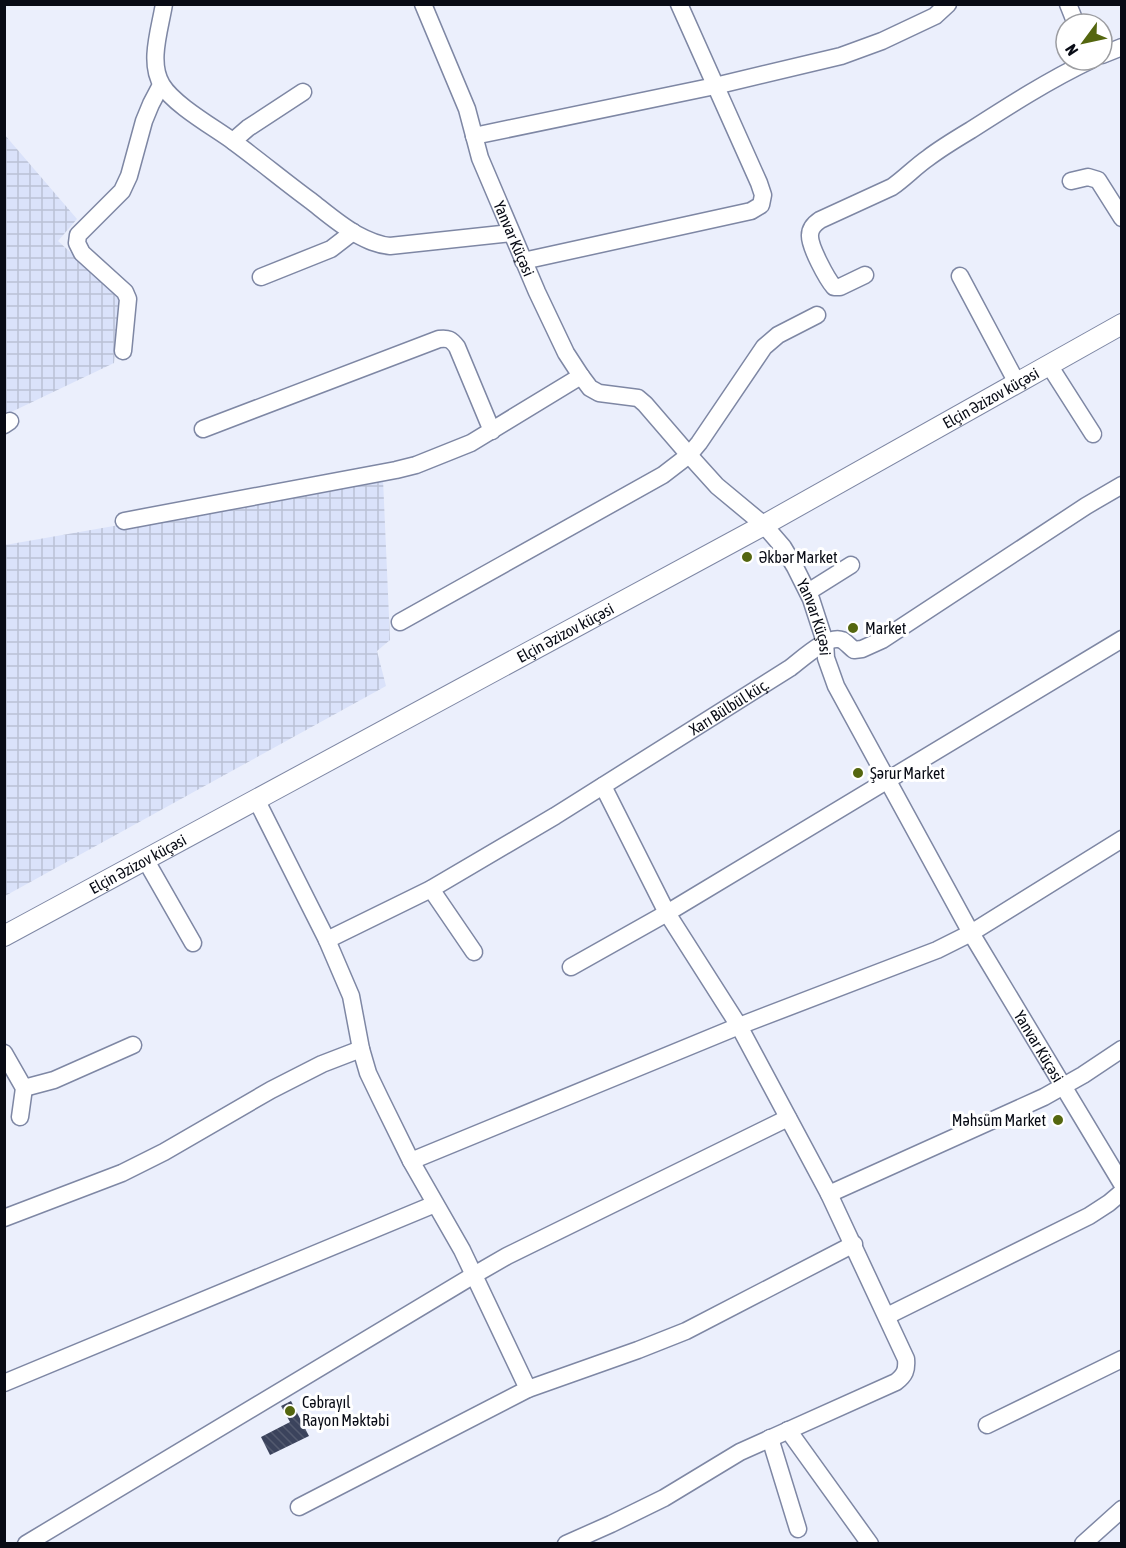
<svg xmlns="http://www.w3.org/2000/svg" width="1126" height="1548" viewBox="0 0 1126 1548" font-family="'Asap Condensed',sans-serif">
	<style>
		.industrial { fill: url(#industrial-grid) }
		.building { fill: url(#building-back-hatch) }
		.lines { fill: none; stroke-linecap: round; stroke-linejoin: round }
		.minor-casing { stroke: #7e87a4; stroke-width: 19 }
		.tertiary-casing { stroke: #7e87a4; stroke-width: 22 }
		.minor { stroke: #fff; stroke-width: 16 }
		.tertiary { stroke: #fff; stroke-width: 20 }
		.poi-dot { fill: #54660f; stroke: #fff; stroke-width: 2 }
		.labels { text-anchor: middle; stroke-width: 6; stroke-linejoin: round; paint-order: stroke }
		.street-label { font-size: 16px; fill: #080b15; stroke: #fff }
		.poi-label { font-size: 16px; fill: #080b15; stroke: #fff; text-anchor: start }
	</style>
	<defs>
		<pattern id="industrial-grid" width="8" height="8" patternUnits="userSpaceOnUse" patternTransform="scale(1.5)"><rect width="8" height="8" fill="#dae2fa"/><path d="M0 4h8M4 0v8" fill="none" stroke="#bac1d5"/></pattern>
		<pattern id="building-back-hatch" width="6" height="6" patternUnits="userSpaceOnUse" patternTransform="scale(1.5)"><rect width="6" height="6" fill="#3b435c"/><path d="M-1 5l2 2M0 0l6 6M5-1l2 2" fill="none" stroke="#535a6f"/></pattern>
	</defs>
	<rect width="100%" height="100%" fill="#ebeffc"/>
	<g class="industrial">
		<polygon points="4,134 77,219 58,241 120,297 114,363 5,415"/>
		<polygon points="383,479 390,640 377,651 386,686 5,896 5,545"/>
	</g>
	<polygon class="building" points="291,1401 309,1436 270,1455 261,1437 290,1422 281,1406"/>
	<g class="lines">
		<g class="minor-casing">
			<g id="minor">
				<path d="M164,4C160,29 148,63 162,85C174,105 215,128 234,142C260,161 285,182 311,201C325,212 340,225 356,234C367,240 377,245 390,246L511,233"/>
				<path id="s1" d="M423,4L467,109L480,158L537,292L566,353L581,376L590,388L599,393L638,398L645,404L689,455L717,486L764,525L783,547L795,567L811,599L825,642L826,658L836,686L971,933L1122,1184"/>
				<polyline points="1068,4 1076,24"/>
				<polyline points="1102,55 1122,47"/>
				<polyline points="474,136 715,86 841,56 882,41 935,16 948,4"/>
				<polyline points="233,141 248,128 303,92"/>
				<polyline points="1071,181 1088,177 1098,180 1122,218"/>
				<polyline points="523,261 751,211 761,205 763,195 759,183 679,4"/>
				<path d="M865,275L840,287H834C827,279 809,246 810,235C810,228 814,224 820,220L892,187C905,178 915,167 928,158C941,148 956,139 971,130C1010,105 1049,80 1091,60"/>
				<polyline points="960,276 1017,383"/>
				<polyline points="261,277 331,249 353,232"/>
				<polyline points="123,351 128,299 125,292 82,253 77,243 78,235 122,191 129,176 144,121 151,104 161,85"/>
				<polyline points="1049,365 1093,434"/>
				<polyline points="4,425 10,421"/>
				<path d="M203,429L439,339C448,338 451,339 457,347L492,431"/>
				<polyline points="124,521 396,470 416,465 471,443 581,376"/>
				<polyline points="808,592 851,565"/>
				<polyline points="400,622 663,475 689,455 699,443 764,347 778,335 817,315"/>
				<polyline points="256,799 327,940 351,996 361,1049 368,1073 380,1098 411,1161 462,1250 528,1389"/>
				<polyline points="145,859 193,943"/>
				<polyline points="431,889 474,952"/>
				<path id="s2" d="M327,940L431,889L555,816L790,668C801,660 828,634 842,640C846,642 850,647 854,650L862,649L882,640L1086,506L1122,485"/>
				<polyline points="571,967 667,913 1122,639"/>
				<polyline points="4,1053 24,1088 20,1117"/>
				<polyline points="24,1088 54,1080 133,1045"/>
				<polyline points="411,1161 739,1026 937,950 971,933 1122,839"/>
				<polyline points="829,1194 1044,1097 1083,1075 1122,1049"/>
				<polyline points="4,1218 122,1173 164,1152 271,1090 322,1064 361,1049"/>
				<polyline points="887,1316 1089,1216 1109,1203 1122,1192"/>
				<polyline points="4,1383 435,1204"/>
				<polyline points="987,1425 1122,1359"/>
				<polyline points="788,1430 870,1544"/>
				<polyline points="770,1438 798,1529"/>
				<polyline points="299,1507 528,1389 638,1350 686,1331 854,1244"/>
				<polyline points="26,1544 474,1275 507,1256 788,1118"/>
				<path d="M566,1544L611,1524L664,1498L740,1452L896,1382C905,1375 907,1370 906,1359L829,1194L739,1026L667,913L603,786"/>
				<polyline points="1083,1544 1122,1509"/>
			</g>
		</g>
		<g class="tertiary-casing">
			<g id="tertiary">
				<path id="s3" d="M4,936L764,525L1122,324"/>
			</g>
		</g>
		<use href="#minor" class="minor"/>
		<use href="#tertiary" class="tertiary"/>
	</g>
	<g class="poi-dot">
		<circle cx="747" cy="557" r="6"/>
		<circle cx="853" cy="628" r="6"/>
		<circle cx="858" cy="773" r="6"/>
		<circle cx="1058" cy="1120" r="6"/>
		<circle cx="290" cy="1411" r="6"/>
	</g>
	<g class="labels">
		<g class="street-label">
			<text dy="6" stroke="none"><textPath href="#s1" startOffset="252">Yanvar Küçəsi</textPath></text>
			<text dy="6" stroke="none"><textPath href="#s3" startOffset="1124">Elçin Əzizov küçəsi</textPath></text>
			<text dy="6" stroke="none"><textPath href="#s1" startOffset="756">Yanvar Küçəsi</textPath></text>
			<text dy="6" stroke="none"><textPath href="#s3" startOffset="638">Elçin Əzizov küçəsi</textPath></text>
			<text dy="6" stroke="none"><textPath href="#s2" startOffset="465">Xarı Bülbül küç.</textPath></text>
			<text dy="6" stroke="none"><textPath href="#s3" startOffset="152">Elçin Əzizov küçəsi</textPath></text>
			<text dy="6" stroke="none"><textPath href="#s1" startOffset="1242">Yanvar Küçəsi</textPath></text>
		</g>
		<g class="poi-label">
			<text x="759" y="563">Əkbər Market</text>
			<text x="865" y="634">Market</text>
			<text x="870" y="779">Şərur Market</text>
			<text x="1046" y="1126" text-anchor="end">Məhsüm Market</text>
			<text x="302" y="1408">Cəbrayıl<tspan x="302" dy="18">Rayon Məktəbi</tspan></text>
		</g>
	</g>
	<rect width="1126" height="1548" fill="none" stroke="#080b15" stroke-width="12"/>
	<g transform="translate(1084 42) rotate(237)"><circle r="28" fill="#ffffff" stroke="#9c9da1" stroke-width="1.5"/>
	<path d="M0-4.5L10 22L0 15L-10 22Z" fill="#54660f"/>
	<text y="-9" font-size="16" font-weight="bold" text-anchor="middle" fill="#080b15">N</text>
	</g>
</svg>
